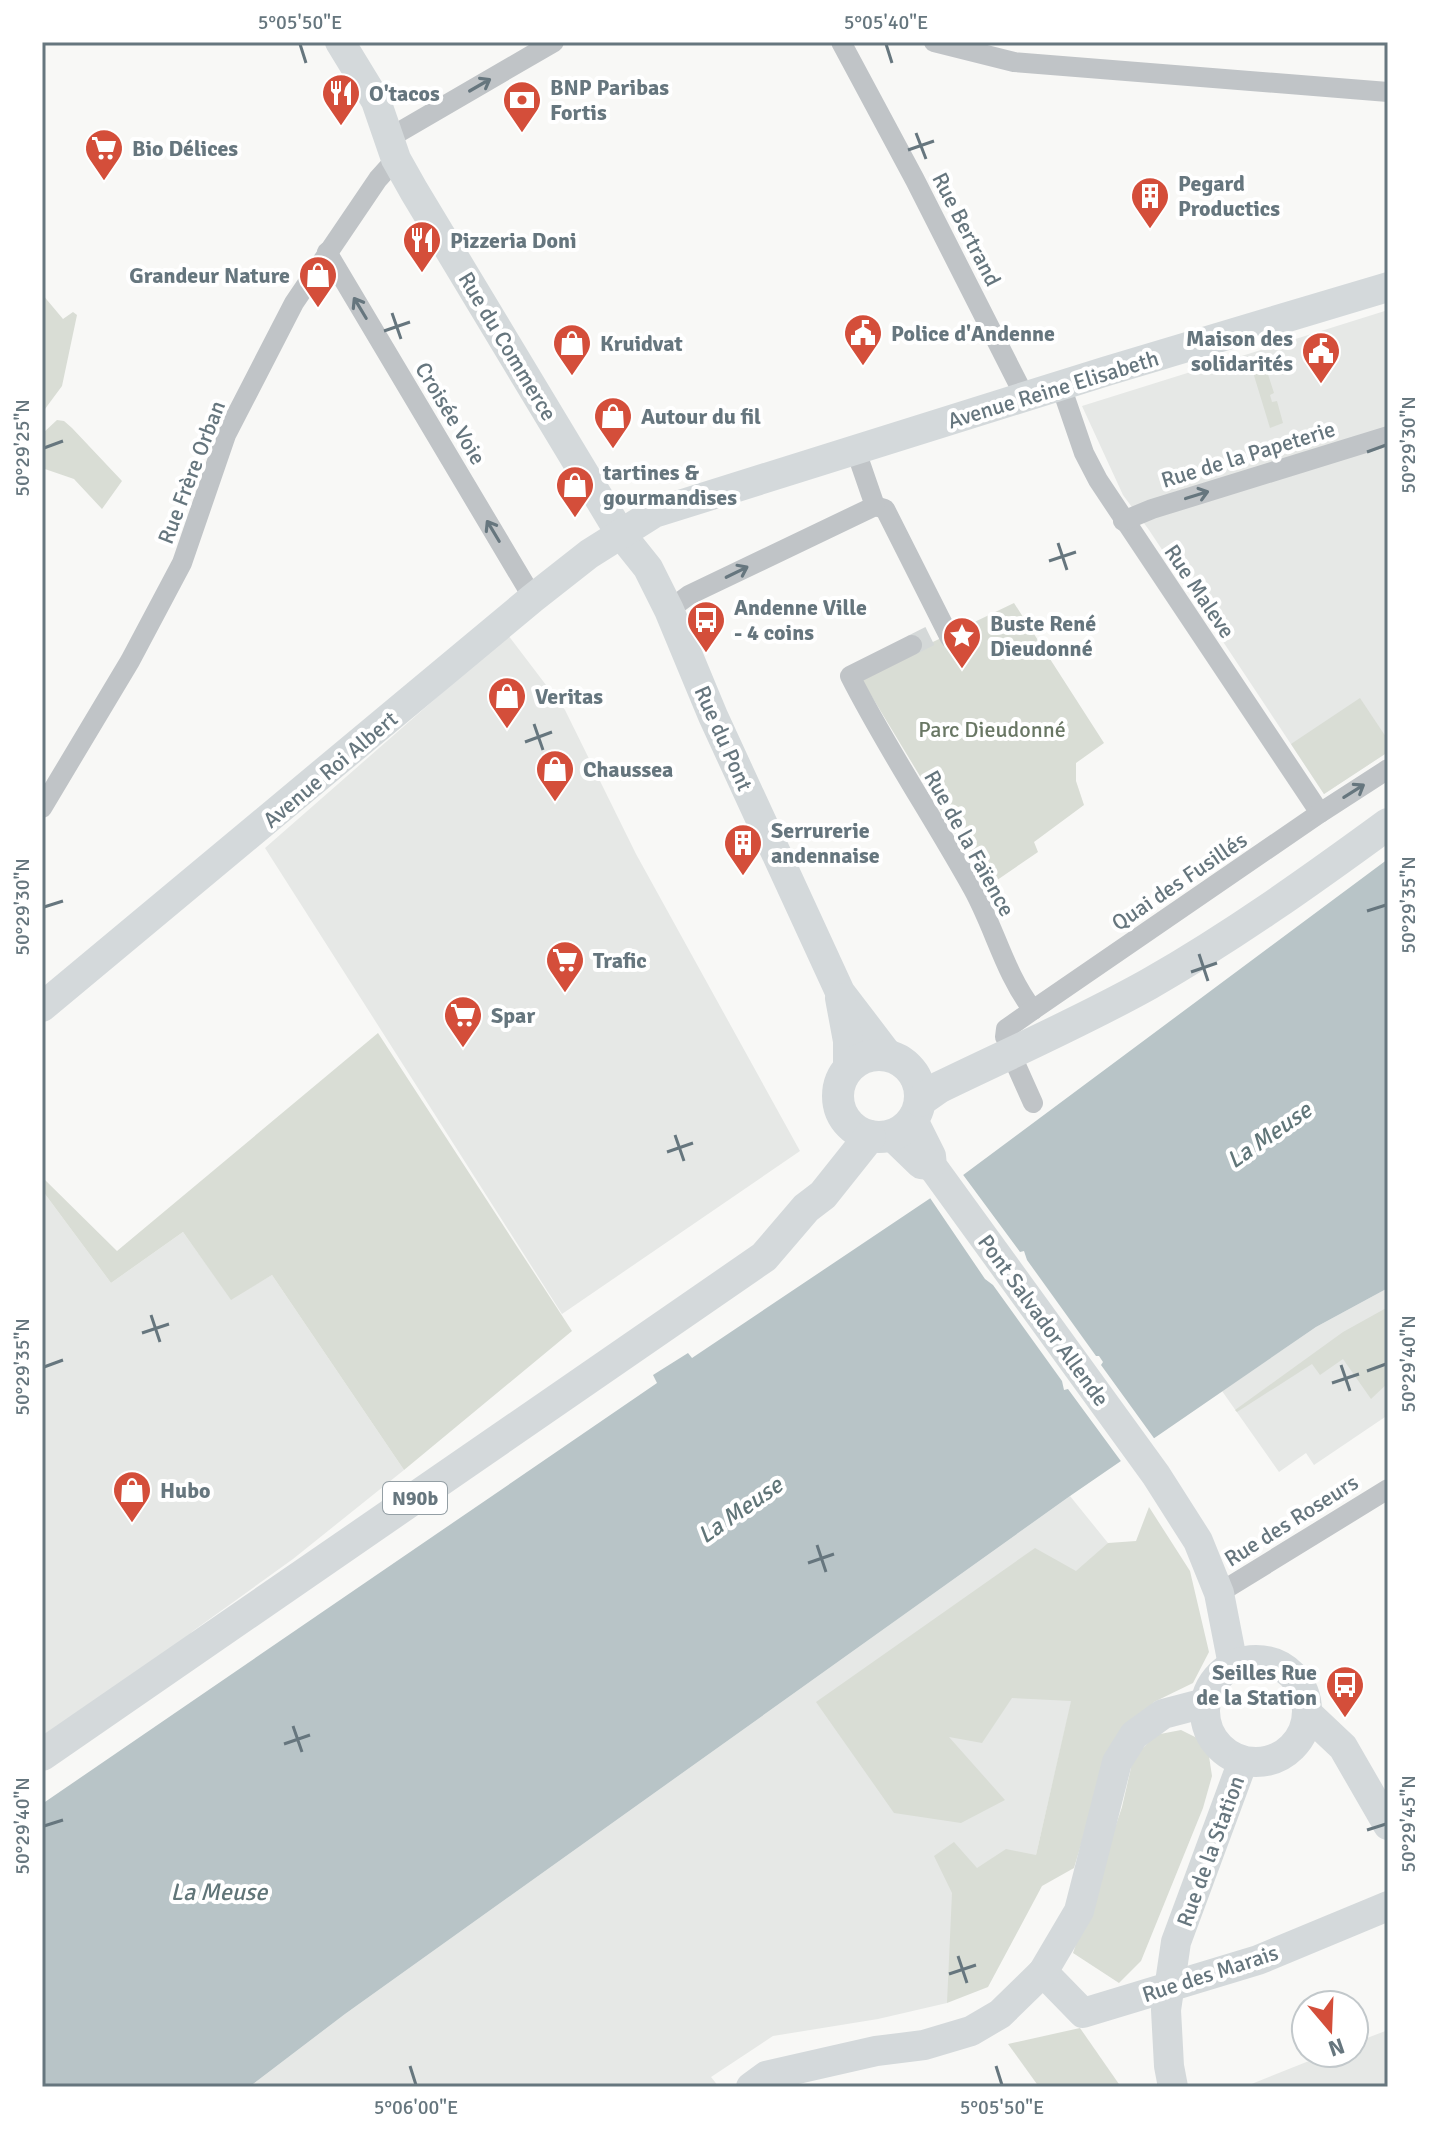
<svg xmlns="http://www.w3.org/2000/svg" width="1430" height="2129" viewBox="0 0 1430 2129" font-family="Signika,sans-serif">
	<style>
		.built { fill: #e6e8e6 }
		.green { fill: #d9ddd5 }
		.water { fill: #b8c4c7 }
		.pier { fill: #f8f8f6 }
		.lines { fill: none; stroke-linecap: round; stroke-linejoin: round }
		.street-tunnel { stroke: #d4d8d8; stroke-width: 20; stroke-dasharray: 20 10; stroke-linecap: butt }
		.street { stroke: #c0c4c7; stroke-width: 20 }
		.secondary { stroke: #d4d9db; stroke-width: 30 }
		.primary { stroke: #d4d9db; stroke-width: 32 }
		.oneway { stroke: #66767e }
		.ticks { fill: none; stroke: #66767e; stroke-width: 3 }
		.labels { text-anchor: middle; stroke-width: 8; stroke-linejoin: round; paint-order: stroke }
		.shield { fill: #fff; stroke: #949fa5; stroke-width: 2 }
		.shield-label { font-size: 20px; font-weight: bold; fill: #66767e }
		.poi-label { font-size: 22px; font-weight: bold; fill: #66767e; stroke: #fff; text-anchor: start }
		.street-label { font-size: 22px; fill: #66767e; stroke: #fff }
		.park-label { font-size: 22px; fill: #697764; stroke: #fff }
		.water-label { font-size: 24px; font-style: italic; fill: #607578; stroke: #fff }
		.neatline { fill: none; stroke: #66767e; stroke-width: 3 }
		.ticks-label { font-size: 20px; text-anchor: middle; fill: #66767e }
	</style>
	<rect width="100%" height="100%" fill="#f8f8f6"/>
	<g class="built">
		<polygon points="1388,310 1388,752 1324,794 1149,530 1123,495 1082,406"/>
		<polygon points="508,635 565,710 636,854 800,1151 562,1314 265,848"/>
		<polygon points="42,1190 111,1283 183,1232 231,1299 272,1275 404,1470 293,1559 193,1631 161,1661 42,1742"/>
		<polygon points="1388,1288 1388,1415 1314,1465 1306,1453 1279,1472 1222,1391 1316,1327"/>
		<polygon points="1070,1496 1108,1543 1036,1855 947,2003 878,2019 773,2036 711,2077 719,2087 249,2087 345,2014"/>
		<polygon points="1388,2030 1388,2087 1244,2087 1329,2053 1354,2053 1354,2043"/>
	</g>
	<g class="green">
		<polygon points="42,294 63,319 73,312 77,315 62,386 42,413"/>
		<polygon points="1265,365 1274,393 1270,395 1272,402 1277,401 1283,423 1270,428 1252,369"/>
		<polygon points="57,420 64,421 72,428 122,481 102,509 74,479 42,468 42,434"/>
		<polygon points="1014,603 1104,743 1076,763 1076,781 1084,805 1034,842 1038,852 987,887 860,677"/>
		<polygon points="1360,698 1388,740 1388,752 1324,794 1291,744"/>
		<polygon points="378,1033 572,1331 404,1470 272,1275 231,1300 183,1232 111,1283 42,1190 42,1177 117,1251"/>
		<polygon points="1388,1307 1388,1383 1371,1399 1343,1359 1320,1375 1312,1364 1237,1412 1235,1410 1343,1332"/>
		<polygon points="1149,1507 1190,1571 1209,1652 1193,1683 1154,1702 1109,1751 1074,1868 1042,1886 988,1987 947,2003 952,1893 934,1856 954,1842 977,1868 1006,1849 1036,1855 1071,1701 1012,1698 982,1743 949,1737 1005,1800 961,1823 894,1813 816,1702 1035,1548 1076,1571 1108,1543 1136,1541"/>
		<polygon points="1181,1730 1207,1743 1212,1776 1203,1808 1141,1961 1119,1983 1073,1953 1122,1807 1133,1759 1155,1735"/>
		<polygon points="1080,2028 1121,2087 1039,2087 1008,2044"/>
	</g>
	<polygon class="water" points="1388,859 1388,1288 1316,1327 1070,1496 345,2014 249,2087 42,2087 42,1804 657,1383 653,1375 688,1353 692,1358 947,1187"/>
	<polygon class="pier" points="961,1172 1020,1252 1024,1251 1027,1260 1096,1356 1099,1356 1103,1362 1101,1365 1156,1441 1123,1464 1068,1389 1064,1390 1062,1381 993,1285 985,1279 928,1195"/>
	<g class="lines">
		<polyline class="street-tunnel" points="912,645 938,632"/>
		<g class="street">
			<polyline points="841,42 915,180 1025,397"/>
			<polyline points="934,42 1014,62 1388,92"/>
			<polyline points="389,138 554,42"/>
			<polyline points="327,252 533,598"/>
			<polyline points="1061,386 1084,453 1098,480 1320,813"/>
			<polyline points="875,506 885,509 950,638"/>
			<polyline points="1123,521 1152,509 1388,436"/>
			<polyline points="669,610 689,595 875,506 856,451"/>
			<path d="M912,645L850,676C887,749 933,817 973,889C995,929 1005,974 1033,1010"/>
			<polyline points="42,808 130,661 182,563 226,435 294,303 378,179 396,159"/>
			<polyline points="1005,1037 1006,1029 1033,1010 1320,813 1388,769"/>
			<polyline points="1016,1065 1033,1103"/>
			<polyline points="1219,1593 1388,1489"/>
		</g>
		<g class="secondary">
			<polyline points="340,42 376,101 396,159 414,191 620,533 648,568 669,610 713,716 840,992 888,1055"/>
			<polyline points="840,998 848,1041 848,1068"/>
			<polyline points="42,1007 533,598 589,554 654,513 1107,371 1388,287"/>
			<polyline points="913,1120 931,1156 932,1166 1156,1475 1198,1541 1219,1593 1233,1665"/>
			<polyline points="892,1136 921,1164 930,1165"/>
			<circle cx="1256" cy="1711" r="51"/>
			<polyline points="1308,1714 1343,1747 1388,1825"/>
			<polyline points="1043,1972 1083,2013 1258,1960 1388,1906"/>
			<polyline points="751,2087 766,2076 876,2051 924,2045 971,2031 1000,2014 1043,1972 1079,1911 1117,1762 1134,1735 1163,1714 1205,1703"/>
			<polyline points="1173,2087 1169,2066 1166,2010 1176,1942 1243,1761"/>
		</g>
		<g class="primary">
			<circle cx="879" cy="1096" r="41"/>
			<path d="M920,1101L940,1087C1010,1053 1081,1022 1149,984C1233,936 1310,881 1388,824"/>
			<polyline points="42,1755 764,1257 806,1208 823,1195 870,1136"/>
		</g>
	</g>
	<defs><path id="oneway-shaft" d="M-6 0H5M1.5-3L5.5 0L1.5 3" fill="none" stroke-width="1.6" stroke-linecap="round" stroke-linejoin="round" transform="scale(2)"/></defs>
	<g class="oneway">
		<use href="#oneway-shaft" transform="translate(480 85) rotate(-30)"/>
		<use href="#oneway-shaft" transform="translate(360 308) rotate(-121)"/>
		<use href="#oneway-shaft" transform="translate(1197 495) rotate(-17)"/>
		<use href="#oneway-shaft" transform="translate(493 531) rotate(-121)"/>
		<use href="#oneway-shaft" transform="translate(737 572) rotate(-26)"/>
		<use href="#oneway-shaft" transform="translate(1354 791) rotate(-32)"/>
	</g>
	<path class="ticks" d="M300,44L306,63M886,44L892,63M916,133L926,159M908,150L934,141M392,313L401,339M384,331L410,322M44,448L63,441M1367,452L1386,445M1058,543L1067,570M1049,561L1076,552M534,724L543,750M525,742L552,732M44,907L63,901M1367,911L1386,905M1199,954L1208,981M1191,972L1217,963M675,1135L684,1161M667,1152L693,1143M151,1315L160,1342M142,1333L169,1324M1341,1365L1350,1391M44,1367L63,1360M1367,1371L1386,1364M1332,1383L1359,1374M817,1545L826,1572M808,1563L834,1554M293,1726L302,1752M284,1744L310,1735M44,1826L63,1820M1367,1830L1386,1824M958,1956L967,1983M949,1974L976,1965M410,2066L416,2085M996,2066L1002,2085"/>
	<defs>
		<g id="restaurant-pin" transform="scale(2)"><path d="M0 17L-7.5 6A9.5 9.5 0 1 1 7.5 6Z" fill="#d44e3a" stroke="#fff"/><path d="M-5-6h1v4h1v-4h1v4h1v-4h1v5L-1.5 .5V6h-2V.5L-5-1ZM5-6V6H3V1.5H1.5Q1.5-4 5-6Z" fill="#fff"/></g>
		<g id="bank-pin" transform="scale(2)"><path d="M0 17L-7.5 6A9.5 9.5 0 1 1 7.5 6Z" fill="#d44e3a" stroke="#fff"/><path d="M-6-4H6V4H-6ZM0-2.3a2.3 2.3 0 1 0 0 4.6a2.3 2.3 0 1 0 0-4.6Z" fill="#fff"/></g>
		<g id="supermarket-pin" transform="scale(2)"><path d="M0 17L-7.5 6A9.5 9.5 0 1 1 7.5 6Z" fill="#d44e3a" stroke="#fff"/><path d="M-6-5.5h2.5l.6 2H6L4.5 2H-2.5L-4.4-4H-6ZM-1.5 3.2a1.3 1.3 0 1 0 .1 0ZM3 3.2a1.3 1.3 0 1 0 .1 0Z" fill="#fff"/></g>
		<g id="building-pin" transform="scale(2)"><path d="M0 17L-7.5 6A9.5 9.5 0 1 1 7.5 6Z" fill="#d44e3a" stroke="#fff"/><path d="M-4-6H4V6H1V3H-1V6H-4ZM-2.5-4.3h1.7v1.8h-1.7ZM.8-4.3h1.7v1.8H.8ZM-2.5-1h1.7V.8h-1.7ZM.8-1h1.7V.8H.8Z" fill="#fff"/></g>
		<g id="shop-pin" transform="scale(2)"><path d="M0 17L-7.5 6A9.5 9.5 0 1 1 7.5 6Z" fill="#d44e3a" stroke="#fff"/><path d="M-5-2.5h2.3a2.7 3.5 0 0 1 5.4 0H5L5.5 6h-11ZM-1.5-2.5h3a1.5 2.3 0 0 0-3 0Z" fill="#fff"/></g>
		<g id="civic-pin" transform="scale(2)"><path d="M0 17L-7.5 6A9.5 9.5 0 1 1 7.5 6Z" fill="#d44e3a" stroke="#fff"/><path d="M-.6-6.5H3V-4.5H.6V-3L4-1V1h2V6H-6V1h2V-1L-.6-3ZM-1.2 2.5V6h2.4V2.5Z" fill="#fff"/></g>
		<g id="bus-pin" transform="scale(2)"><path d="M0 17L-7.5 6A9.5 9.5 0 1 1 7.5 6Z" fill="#d44e3a" stroke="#fff"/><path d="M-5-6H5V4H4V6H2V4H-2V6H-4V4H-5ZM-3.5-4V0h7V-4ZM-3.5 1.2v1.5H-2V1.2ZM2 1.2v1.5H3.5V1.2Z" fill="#fff"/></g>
		<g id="sight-pin" transform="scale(2)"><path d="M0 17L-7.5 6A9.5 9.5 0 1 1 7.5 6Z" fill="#d44e3a" stroke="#fff"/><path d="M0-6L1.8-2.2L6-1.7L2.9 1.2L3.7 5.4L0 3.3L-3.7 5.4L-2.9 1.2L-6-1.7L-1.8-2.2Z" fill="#fff"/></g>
	</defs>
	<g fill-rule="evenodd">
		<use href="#restaurant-pin" x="341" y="93"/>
		<use href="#bank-pin" x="522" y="100"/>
		<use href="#supermarket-pin" x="104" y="148"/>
		<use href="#building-pin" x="1150" y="196"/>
		<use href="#restaurant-pin" x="422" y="240"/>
		<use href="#shop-pin" x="318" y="275"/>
		<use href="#civic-pin" x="863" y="333"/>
		<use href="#shop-pin" x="572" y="343"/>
		<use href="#civic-pin" x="1321" y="351"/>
		<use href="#shop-pin" x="613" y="416"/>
		<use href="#shop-pin" x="575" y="485"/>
		<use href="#bus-pin" x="706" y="620"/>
		<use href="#sight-pin" x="962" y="636"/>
		<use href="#shop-pin" x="507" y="696"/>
		<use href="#shop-pin" x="555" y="769"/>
		<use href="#building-pin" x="743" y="843"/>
		<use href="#supermarket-pin" x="565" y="960"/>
		<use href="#supermarket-pin" x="463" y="1015"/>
		<use href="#shop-pin" x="132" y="1490"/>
		<use href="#bus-pin" x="1345" y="1685"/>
	</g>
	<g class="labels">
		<rect class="shield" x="383" y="1482" width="64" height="32" rx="6"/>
		<g class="shield-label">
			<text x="415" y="1505">N90b</text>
		</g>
		<g class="poi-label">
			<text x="550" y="95">BNP Paribas<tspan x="550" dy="25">Fortis</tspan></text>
			<text x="369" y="101">O'tacos</text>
			<text x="132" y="156">Bio Délices</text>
			<text x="1178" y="191">Pegard<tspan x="1178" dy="25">Productics</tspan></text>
			<text x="450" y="248">Pizzeria Doni</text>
			<text x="290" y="283" text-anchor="end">Grandeur Nature</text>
			<text x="891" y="341">Police d'Andenne</text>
			<text x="1293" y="346" text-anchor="end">Maison des<tspan x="1293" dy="25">solidarités</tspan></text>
			<text x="600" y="351">Kruidvat</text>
			<text x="641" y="424">Autour du fil</text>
			<text x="603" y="480">tartines &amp;<tspan x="603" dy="25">gourmandises</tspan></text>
			<text x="734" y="615">Andenne Ville<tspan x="734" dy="25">- 4 coins</tspan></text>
			<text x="990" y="631">Buste René<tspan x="990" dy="25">Dieudonné</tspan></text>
			<text x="535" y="704">Veritas</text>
			<text x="583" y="777">Chaussea</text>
			<text x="771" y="838">Serrurerie<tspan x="771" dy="25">andennaise</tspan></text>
			<text x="593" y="968">Trafic</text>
			<text x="491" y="1023">Spar</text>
			<text x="160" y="1498">Hubo</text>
			<text x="1317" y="1680" text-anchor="end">Seilles Rue<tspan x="1317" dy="25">de la Station</tspan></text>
		</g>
		<g class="street-label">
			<text transform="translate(967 229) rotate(63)" y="8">Rue Bertrand</text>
			<text transform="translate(508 346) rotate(59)" y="8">Rue du Commerce</text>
			<text transform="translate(1053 389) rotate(-17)" y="8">Avenue Reine Elisabeth</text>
			<text transform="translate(451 413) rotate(59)" y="8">Croisée Voie</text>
			<text transform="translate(1248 454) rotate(-17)" y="8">Rue de la Papeterie</text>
			<text transform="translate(191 472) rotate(-69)" y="8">Rue Frère Orban</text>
			<text transform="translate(1200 591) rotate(56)" y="8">Rue Maleve</text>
			<text transform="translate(724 738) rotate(66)" y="8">Rue du Pont</text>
			<text transform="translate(330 769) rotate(-40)" y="8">Avenue Roi Albert</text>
			<text transform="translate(970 843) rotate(61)" y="8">Rue de la Faïence</text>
			<text transform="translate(1179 881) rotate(-34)" y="8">Quai des Fusillés</text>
			<text transform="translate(1044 1320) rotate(54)" y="8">Pont Salvador Allende</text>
			<text transform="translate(1291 1520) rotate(-32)" y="8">Rue des Roseurs</text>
			<text transform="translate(1210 1851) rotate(-70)" y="8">Rue de la Station</text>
			<text transform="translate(1210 1973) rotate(-18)" y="8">Rue des Marais</text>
		</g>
		<g class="park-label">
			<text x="992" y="737">Parc Dieudonné</text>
		</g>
		<g class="water-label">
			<text transform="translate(1269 1135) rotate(-35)" y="8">La Meuse</text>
			<text transform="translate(740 1510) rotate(-35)" y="8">La Meuse</text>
			<text x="219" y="1900">La Meuse</text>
		</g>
	</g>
	<rect width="1430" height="2129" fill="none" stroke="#ffffff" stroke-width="88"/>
	<g transform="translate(1330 2029) rotate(161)"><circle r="38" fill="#ffffff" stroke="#c2c8cb" stroke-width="2"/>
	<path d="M0-6L14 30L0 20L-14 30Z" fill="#d44e3a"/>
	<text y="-12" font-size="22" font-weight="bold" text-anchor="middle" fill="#66767e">N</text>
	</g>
	<rect x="44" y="44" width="1342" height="2041" class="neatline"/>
	<g class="ticks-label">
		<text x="300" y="29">5°05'50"E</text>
		<text x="886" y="29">5°05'40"E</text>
		<text transform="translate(1408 445) rotate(-90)" y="7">50°29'30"N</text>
		<text transform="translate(22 448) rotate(-90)" y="7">50°29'25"N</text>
		<text transform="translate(1408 905) rotate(-90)" y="7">50°29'35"N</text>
		<text transform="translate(22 907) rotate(-90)" y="7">50°29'30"N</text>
		<text transform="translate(1408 1364) rotate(-90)" y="7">50°29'40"N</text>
		<text transform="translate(22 1367) rotate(-90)" y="7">50°29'35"N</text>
		<text transform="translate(1408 1824) rotate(-90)" y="7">50°29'45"N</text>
		<text transform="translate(22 1826) rotate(-90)" y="7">50°29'40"N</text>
		<text x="416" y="2114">5°06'00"E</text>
		<text x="1002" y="2114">5°05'50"E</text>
	</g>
</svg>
